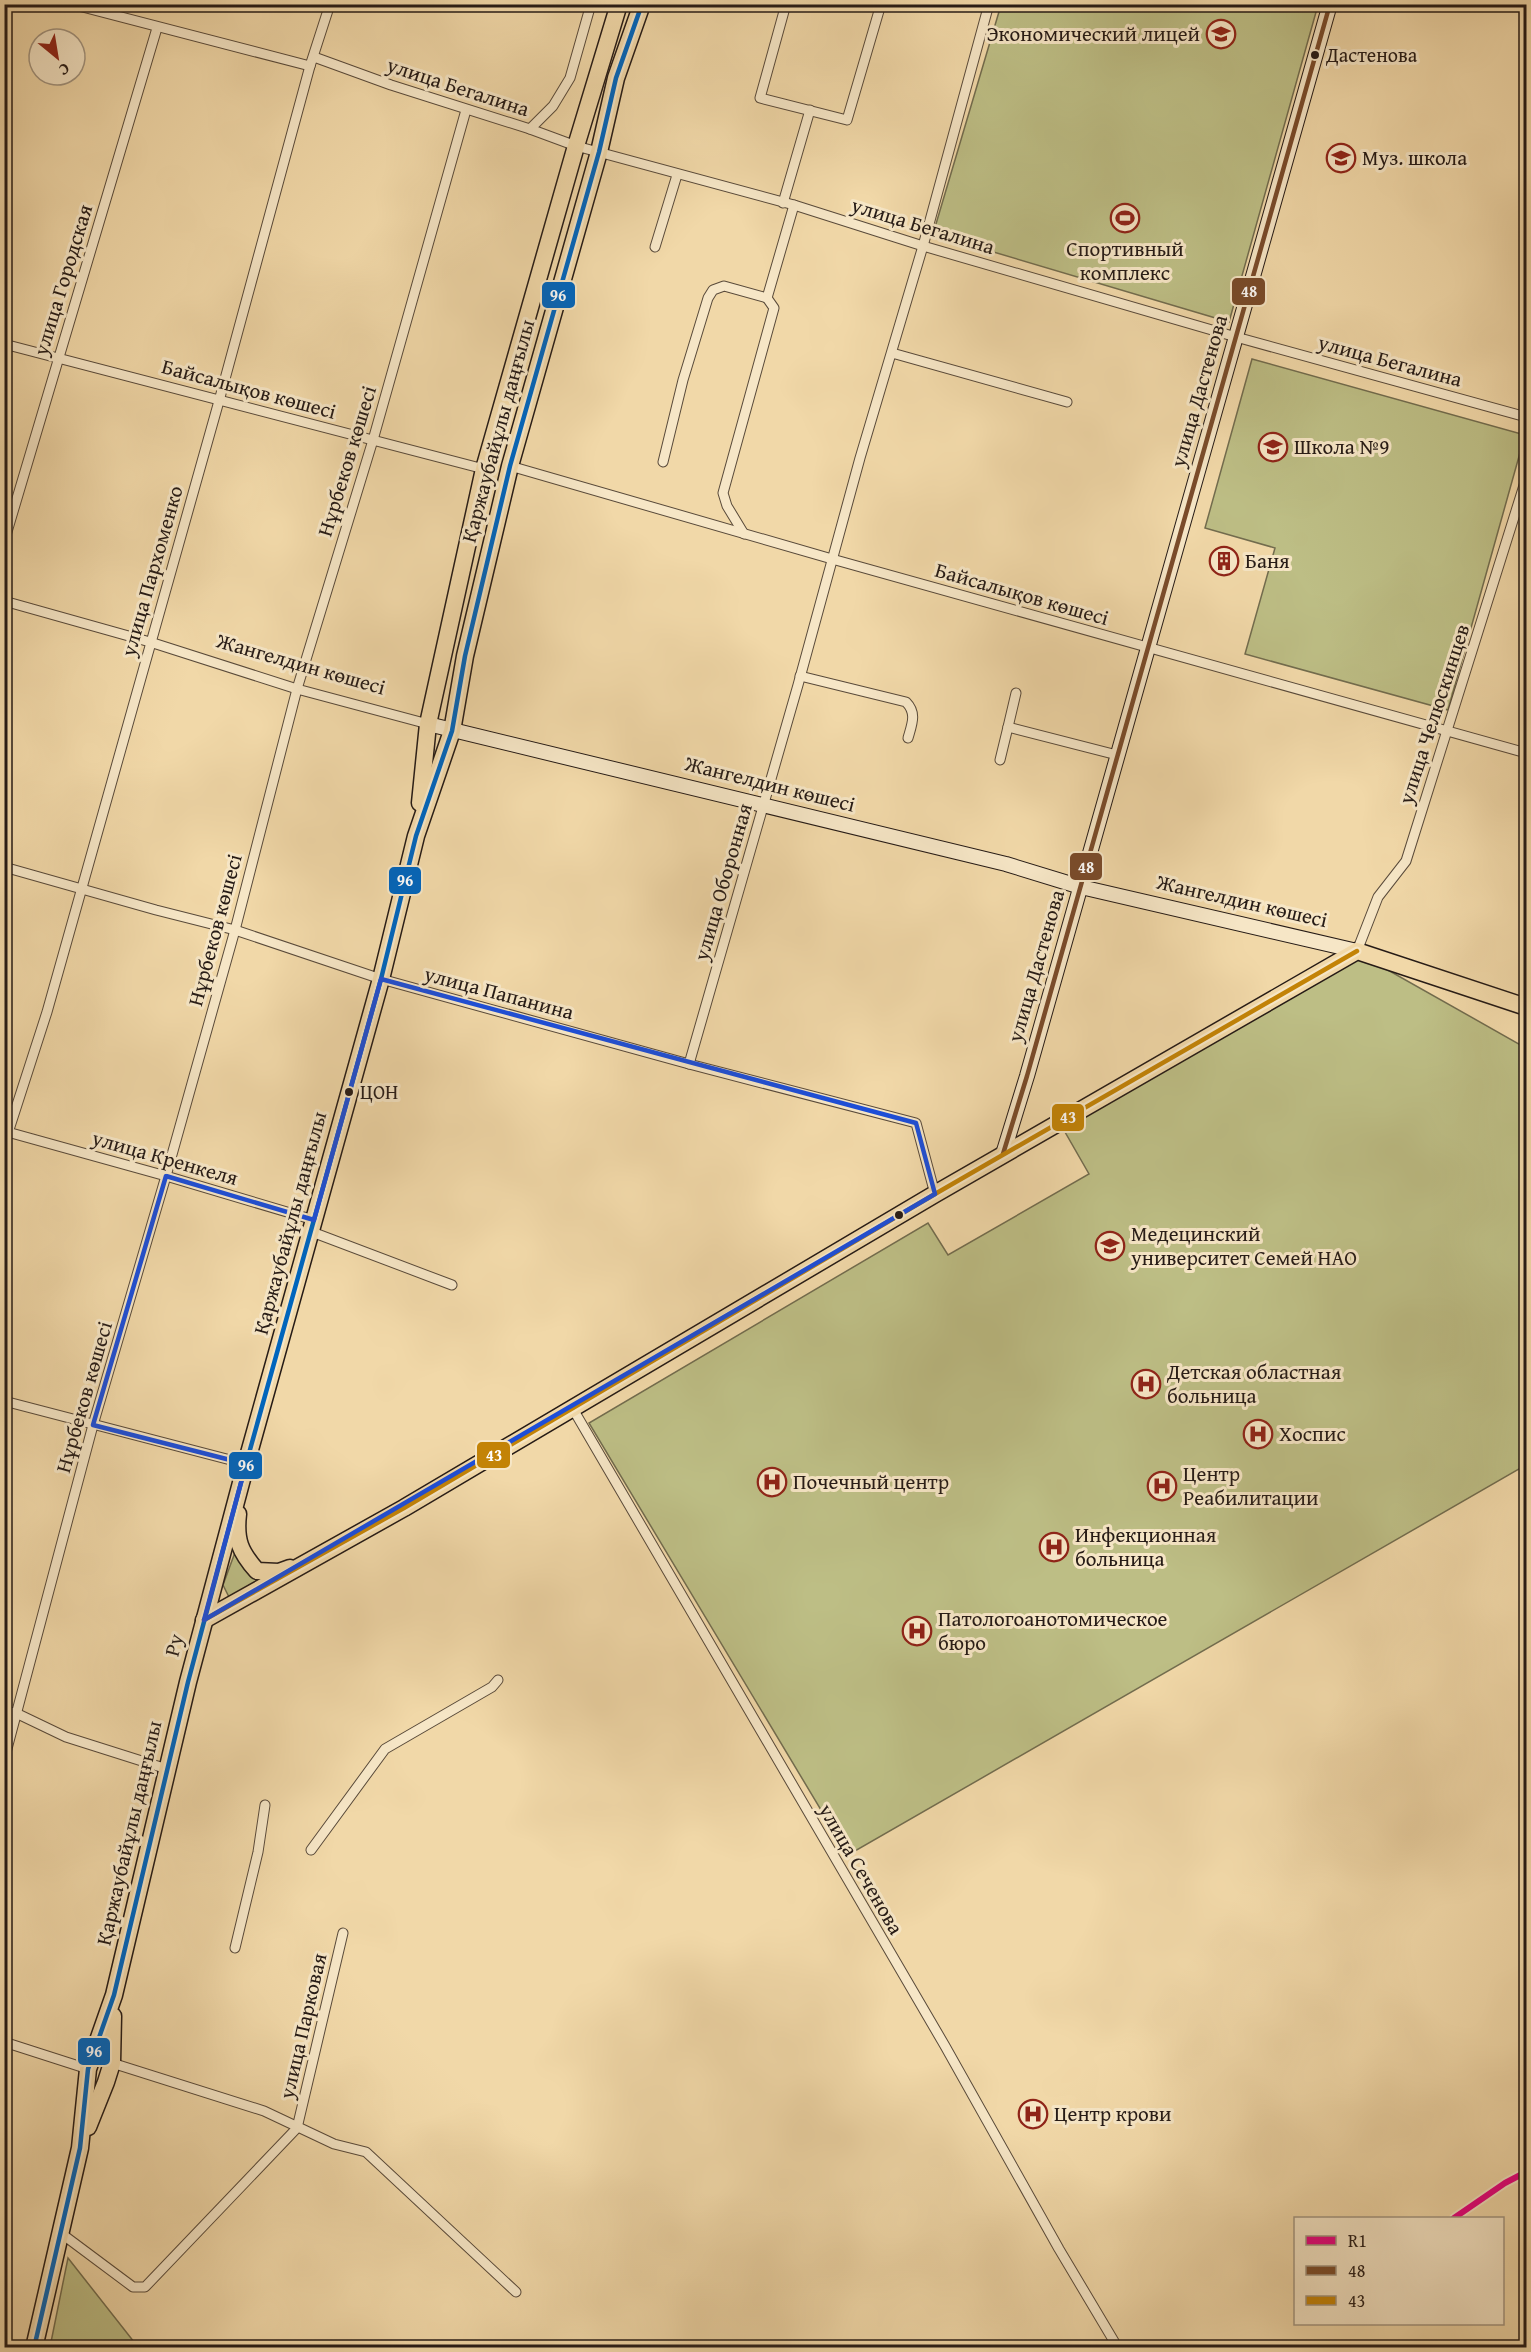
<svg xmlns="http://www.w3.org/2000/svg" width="1531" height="2352" viewBox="0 0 1531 2352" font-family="'Gentium Book Plus',serif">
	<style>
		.green { fill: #bdbe85; stroke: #726c4e; stroke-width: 1.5 }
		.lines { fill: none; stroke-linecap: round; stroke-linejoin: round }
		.street-casing { stroke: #594a3a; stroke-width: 11 }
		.secondary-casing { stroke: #261b16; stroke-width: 16 }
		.highway-casing { stroke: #261b16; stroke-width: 19 }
		.street { stroke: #f6e6c6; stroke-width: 9 }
		.secondary { stroke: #f6e6c6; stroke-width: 14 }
		.highway { stroke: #f1d8a8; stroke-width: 16 }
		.bus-1-casing { stroke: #f6e6c6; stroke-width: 9 }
		.bus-2-casing { stroke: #f6e6c6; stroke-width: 9 }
		.bus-3-casing { stroke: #f6e6c6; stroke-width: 9 }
		.bus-1 { stroke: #7a4b2a; stroke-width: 4.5 }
		.bus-2 { stroke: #c38306; stroke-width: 4.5 }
		.bus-3 { stroke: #0065bd; stroke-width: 4.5 }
		.rail-1-casing { stroke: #f6e6c6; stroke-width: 10 }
		.rail-1 { stroke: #e5007d; stroke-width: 6 }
		.marked { fill: none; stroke: #1d4ed8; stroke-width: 4.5; stroke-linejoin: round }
		.bus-dot { fill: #261b16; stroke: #f6e6c6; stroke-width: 2 }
		.labels { text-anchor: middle; stroke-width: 6; stroke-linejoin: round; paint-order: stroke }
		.bus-label { font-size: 20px; fill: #261b16; stroke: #f6e6c6; text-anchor: start }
		.poi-label { font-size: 21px; fill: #261b16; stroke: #f6e6c6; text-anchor: start }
		.street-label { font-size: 21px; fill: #261b16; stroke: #f6e6c6 }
		.line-badge { stroke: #f6e6c6; stroke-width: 2 }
		.badge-label { font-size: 16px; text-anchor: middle; font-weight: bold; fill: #fff }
	</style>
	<rect width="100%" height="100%" fill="#f1d8a8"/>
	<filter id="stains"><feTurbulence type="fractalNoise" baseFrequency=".00333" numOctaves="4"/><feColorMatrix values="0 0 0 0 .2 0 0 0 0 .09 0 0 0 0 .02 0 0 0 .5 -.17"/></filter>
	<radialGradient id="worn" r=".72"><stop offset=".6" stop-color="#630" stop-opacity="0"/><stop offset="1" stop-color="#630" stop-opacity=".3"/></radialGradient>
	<g class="green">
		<polygon points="1001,5 1318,5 1229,322 933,234"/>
		<polygon points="1252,359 1525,435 1448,710 1245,654 1275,548 1205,528"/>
		<polygon points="1356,959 1379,965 1526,1048 1526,1465 848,1855 589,1423 928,1223 948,1255 1089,1174 1061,1125"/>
		<polygon points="237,1547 276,1581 229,1597 223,1585"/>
		<polygon points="68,2258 138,2347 50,2347"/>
	</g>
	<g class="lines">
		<g class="street-casing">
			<g id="street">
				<polyline points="71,4 310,66"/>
				<polyline points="786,4 760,98 847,120 881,4"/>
				<polyline points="314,57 391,85 530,129 576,146 794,205 923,246 1236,337 1526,417"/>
				<polyline points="530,129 553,106 570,78 591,4"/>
				<polyline points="783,203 810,110"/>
				<polyline points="655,247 677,175"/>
				<polyline points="4,344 484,469"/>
				<polyline points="892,353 1067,402"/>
				<polyline points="663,462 683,380 708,298 713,290 724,286 767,298"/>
				<polyline points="510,466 832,559 1526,753"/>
				<polyline points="744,534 727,506 723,493 774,308 767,298 794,205"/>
				<polyline points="4,542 157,28"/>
				<polyline points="4,601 150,642 297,689 428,724"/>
				<path d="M800,676L906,702C917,713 912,724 908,738"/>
				<polyline points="1008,727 1016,693"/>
				<polyline points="1523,752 1526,739"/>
				<polyline points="1000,760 1008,727 1117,755"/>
				<polyline points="4,867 156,910 235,930 381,979 689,1064 916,1123 935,1194"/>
				<polyline points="1357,951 1378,897 1406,861 1526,479"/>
				<polyline points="689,1064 798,685 860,458 923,246 989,4"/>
				<polyline points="4,1131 166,1176 314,1220"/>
				<polyline points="4,1145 47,1012 219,401 310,66 330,4"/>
				<polyline points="312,1232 452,1285"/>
				<polyline points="4,1401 246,1464"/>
				<polyline points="573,1409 945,2046 1059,2249 1118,2348"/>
				<polyline points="4,1711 18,1714 66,1737 167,1769"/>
				<polyline points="4,1760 93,1425 166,1176 235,930 297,689 373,440 466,110"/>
				<polyline points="311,1850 385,1749 492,1687 498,1680"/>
				<polyline points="235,1948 258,1852 265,1805"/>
				<polyline points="4,2042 88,2069"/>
				<polyline points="112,2063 264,2111 334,2144 366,2152 516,2292"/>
				<polyline points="62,2234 133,2287 145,2287 297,2128 343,1933"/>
			</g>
		</g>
		<g class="secondary-casing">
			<g id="secondary">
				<polyline points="428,724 1006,864 1081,887 1357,951"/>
				<polyline points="1003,1154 1027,1076 1330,4"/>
			</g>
		</g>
		<g class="highway-casing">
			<g id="highway">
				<polyline points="420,803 428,724 484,469 576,146 619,4"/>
				<path d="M238,1514C235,1540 240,1552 257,1571L279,1572L290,1568"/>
				<polyline points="204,1620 404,1508 935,1194 1357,951 1526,1007"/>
				<polyline points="88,2127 106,2082 112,2063 113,2016"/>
				<polyline points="34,2348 80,2148 88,2069 114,1995 188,1682 246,1464 381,979 416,836 452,731 465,656 510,466 599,152 616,78 642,4"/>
			</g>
		</g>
		<use href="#street" class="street"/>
		<use href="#secondary" class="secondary"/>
		<use href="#highway" class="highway"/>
		<g class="bus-1-casing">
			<polyline id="bus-1" points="1003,1154 1027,1076 1330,4"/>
		</g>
		<g class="bus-2-casing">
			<polyline id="bus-2" points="204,1620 404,1508 935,1194 1357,951"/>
		</g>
		<g class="bus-3-casing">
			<polyline id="bus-3" points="34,2348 80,2148 88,2069 114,1995 188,1682 246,1464 381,979 416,836 452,731 465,656 510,466 599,152 616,78 642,4"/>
		</g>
		<use href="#bus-1" class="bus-1"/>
		<use href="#bus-2" class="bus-2"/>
		<use href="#bus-3" class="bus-3"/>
		<g class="rail-1-casing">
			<polyline id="rail-1" points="1454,2218 1505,2183 1526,2172"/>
		</g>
		<use href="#rail-1" class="rail-1"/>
	</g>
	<path class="marked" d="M381,979L916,1123L935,1194L204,1620L246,1464L93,1425L166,1176L314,1220Z"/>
	<defs>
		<g id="university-ring" transform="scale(1.5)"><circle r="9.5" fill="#f6e6c6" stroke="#8f2418" stroke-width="1.5"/><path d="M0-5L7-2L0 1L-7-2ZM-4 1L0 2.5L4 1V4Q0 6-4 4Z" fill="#8f2418"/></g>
		<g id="school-ring" transform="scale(1.5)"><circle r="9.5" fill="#f6e6c6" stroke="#8f2418" stroke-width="1.5"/><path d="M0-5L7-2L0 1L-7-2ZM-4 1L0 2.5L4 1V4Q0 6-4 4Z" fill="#8f2418"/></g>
		<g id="stadium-ring" transform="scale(1.5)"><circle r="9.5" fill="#f6e6c6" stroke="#8f2418" stroke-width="1.5"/><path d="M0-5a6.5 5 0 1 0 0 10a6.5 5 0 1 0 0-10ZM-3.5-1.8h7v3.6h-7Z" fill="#8f2418"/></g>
		<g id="building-ring" transform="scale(1.5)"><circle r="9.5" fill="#f6e6c6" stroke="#8f2418" stroke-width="1.5"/><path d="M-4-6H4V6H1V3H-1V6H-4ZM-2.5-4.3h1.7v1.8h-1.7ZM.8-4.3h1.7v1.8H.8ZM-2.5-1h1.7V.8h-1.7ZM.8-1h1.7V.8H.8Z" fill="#8f2418"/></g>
		<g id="hospital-ring" transform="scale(1.5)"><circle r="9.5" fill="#f6e6c6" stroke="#8f2418" stroke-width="1.5"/><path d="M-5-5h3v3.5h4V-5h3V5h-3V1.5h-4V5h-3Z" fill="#8f2418"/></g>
	</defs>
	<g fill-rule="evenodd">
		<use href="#university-ring" x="1221" y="34"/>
		<use href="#school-ring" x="1341" y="158"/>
		<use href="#stadium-ring" x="1125" y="218"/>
		<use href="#school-ring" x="1273" y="447"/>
		<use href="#building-ring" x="1224" y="561"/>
		<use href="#university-ring" x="1110" y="1246"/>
		<use href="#hospital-ring" x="1146" y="1384"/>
		<use href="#hospital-ring" x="1258" y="1434"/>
		<use href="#hospital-ring" x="772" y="1482"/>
		<use href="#hospital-ring" x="1162" y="1486"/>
		<use href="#hospital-ring" x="1054" y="1547"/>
		<use href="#hospital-ring" x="917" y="1631"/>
		<use href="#hospital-ring" x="1033" y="2114"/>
	</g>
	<g class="bus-dot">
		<circle cx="1315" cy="55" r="5"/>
		<circle cx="349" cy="1092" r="5"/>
		<circle cx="899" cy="1215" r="5"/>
	</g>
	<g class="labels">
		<g class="bus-label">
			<text x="1326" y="62">Дастенова</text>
			<text x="360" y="1099">ЦОН</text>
		</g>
		<g class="poi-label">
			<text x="1200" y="41" text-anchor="end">Экономический лицей</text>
			<text x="1362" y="165">Муз. школа</text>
			<text x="1125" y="256" text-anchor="middle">Спортивный<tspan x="1125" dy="24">комплекс</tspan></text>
			<text x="1294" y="454">Школа №9</text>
			<text x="1245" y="568">Баня</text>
			<text x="1131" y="1241">Медецинский<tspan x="1131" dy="24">университет Семей НАО</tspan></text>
			<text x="1167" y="1379">Детская областная<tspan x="1167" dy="24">больница</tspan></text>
			<text x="1279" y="1441">Хоспис</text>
			<text x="1183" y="1481">Центр<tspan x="1183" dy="24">Реабилитации</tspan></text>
			<text x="793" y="1489">Почечный центр</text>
			<text x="1075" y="1542">Инфекционная<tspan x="1075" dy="24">больница</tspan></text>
			<text x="938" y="1626">Патологоанотомическое<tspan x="938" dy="24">бюро</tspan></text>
			<text x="1054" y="2121">Центр крови</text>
		</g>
		<g class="street-label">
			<text transform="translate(458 87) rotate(18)" y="7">улица Бегалина</text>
			<text transform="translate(923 226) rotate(17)" y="7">улица Бегалина</text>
			<text transform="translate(63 280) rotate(-73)" y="7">улица Городская</text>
			<text transform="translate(1390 361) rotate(15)" y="7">улица Бегалина</text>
			<text transform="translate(249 389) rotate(15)" y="7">Байсалықов көшесі</text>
			<text transform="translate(1199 391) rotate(-74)" y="7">улица Дастенова</text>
			<text transform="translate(498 431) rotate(-75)" y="7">Қаржаубайұлы даңғылы</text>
			<text transform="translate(347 461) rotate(-73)" y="7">Нұрбеков көшесі</text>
			<text transform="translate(152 571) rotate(-74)" y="7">улица Пархоменко</text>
			<text transform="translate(1022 594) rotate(16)" y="7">Байсалықов көшесі</text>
			<text transform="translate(301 664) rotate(16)" y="7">Жангелдин көшесі</text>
			<text transform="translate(1434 714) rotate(-72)" y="7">улица Челюскинцев</text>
			<text transform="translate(770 784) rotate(14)" y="7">Жангелдин көшесі</text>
			<text transform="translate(723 882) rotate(-74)" y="7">улица Оборонная</text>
			<text transform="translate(1242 901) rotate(13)" y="7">Жангелдин көшесі</text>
			<text transform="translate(215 930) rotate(-75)" y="7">Нұрбеков көшесі</text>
			<text transform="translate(1036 966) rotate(-74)" y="7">улица Дастенова</text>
			<text transform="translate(499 993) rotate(15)" y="7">улица Папанина</text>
			<text transform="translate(165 1158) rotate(16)" y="7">улица Кренкеля</text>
			<text transform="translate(290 1223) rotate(-75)" y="7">Қаржаубайұлы даңғылы</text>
			<text transform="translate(84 1397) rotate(-74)" y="7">Нұрбеков көшесі</text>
			<text transform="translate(174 1645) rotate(-75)" y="7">Ру</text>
			<text transform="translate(129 1833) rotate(-77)" y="7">Қаржаубайұлы даңғылы</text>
			<text transform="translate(861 1869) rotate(60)" y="7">улица Сеченова</text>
			<text transform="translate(303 2026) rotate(-77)" y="7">улица Парковая</text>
		</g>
	</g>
	<g class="line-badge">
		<rect x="1231" y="277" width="35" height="29" rx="6" fill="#7a4b2a"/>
		<rect x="541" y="281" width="35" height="28" rx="6" fill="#0065bd"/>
		<rect x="1069" y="852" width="34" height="29" rx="6" fill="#7a4b2a"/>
		<rect x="388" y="866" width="34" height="29" rx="6" fill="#0065bd"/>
		<rect x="1051" y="1103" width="34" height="29" rx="6" fill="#c38306"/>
		<rect x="476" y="1441" width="35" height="28" rx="6" fill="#c38306"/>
		<rect x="228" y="1451" width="35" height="29" rx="6" fill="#0065bd"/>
		<rect x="77" y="2037" width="34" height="29" rx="6" fill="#0065bd"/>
	</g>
	<g class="badge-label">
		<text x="1249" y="297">48</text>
		<text x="558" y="301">96</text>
		<text x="1086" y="873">48</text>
		<text x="405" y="886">96</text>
		<text x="1068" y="1123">43</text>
		<text x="494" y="1461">43</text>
		<text x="246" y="1471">96</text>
		<text x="94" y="2057">96</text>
	</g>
	<rect width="1531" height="2352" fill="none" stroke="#f1d8a8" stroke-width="24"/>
	<rect x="6" y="6" width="1519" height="2340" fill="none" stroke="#261b16" stroke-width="3"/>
	<rect x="12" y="12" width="1507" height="2328" fill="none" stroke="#261b16" stroke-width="1.5"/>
	<rect x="1294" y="2217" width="210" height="108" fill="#f6e6c6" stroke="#a39580" stroke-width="1.5"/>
	<rect x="1306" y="2236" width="30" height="9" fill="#e5007d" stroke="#a39580" stroke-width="1.5"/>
	<text x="1348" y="2247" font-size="18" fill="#261b16">R1</text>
	<rect x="1306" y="2266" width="30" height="9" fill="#7a4b2a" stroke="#a39580" stroke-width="1.5"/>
	<text x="1348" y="2277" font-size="18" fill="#261b16">48</text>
	<rect x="1306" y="2296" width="30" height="9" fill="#c38306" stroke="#a39580" stroke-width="1.5"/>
	<text x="1348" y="2307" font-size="18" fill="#261b16">43</text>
	<g transform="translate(57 57) rotate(150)"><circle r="28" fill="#f6e6c6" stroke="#a39580" stroke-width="1.5"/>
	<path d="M0-4.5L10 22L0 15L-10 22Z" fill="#8f2418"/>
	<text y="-9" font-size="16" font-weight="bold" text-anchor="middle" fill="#261b16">С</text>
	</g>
	<rect width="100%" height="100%" filter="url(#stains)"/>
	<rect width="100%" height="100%" fill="url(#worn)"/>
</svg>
